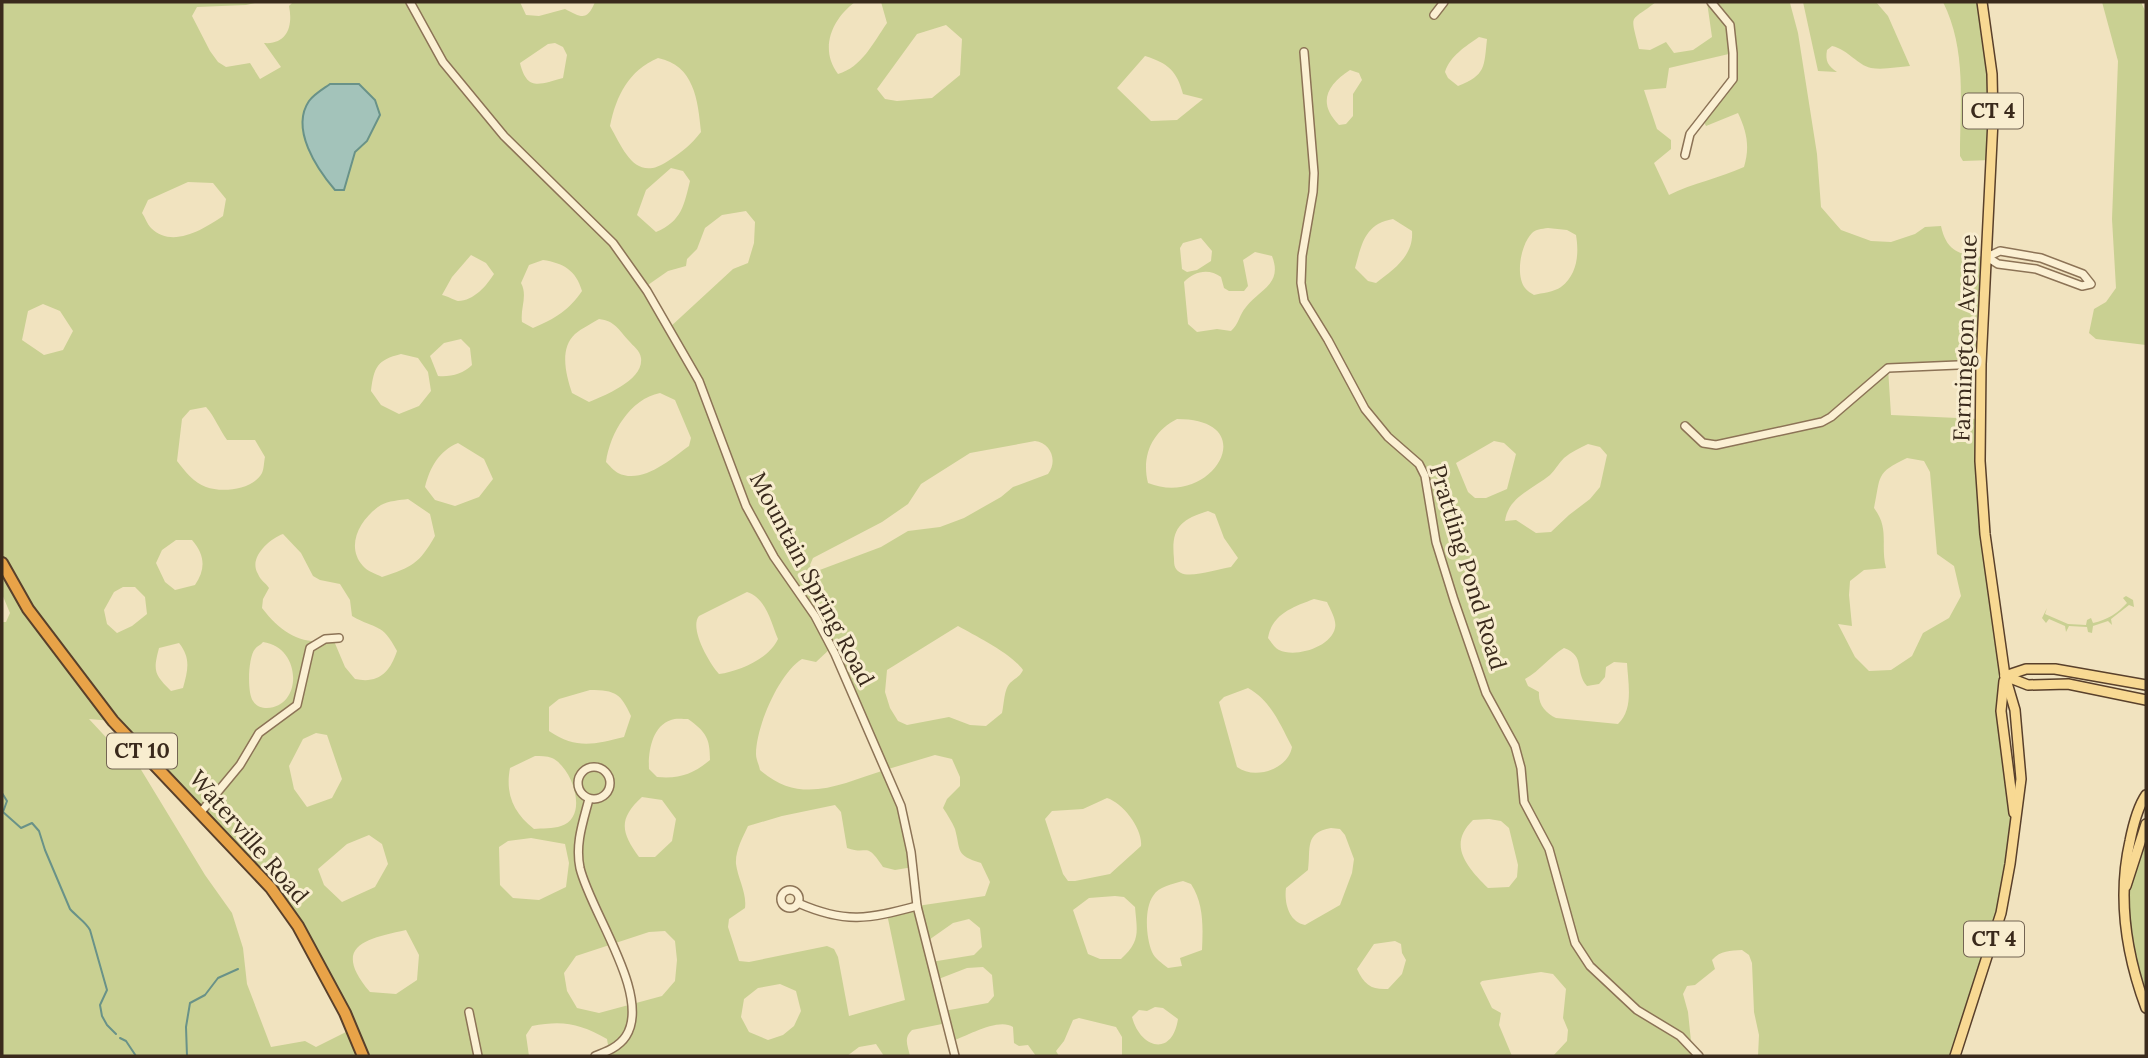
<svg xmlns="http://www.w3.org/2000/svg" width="2148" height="1058" viewBox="0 0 2148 1058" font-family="Lora,serif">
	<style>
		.green { fill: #c9d092; fill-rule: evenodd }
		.water { fill: #a3c3ba; stroke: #699288; stroke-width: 2 }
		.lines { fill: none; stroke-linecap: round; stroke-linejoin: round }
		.stream { stroke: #699288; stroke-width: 2 }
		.minor-casing { stroke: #8c7356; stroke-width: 10 }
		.major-casing { stroke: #59402b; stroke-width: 12 }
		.highway-casing { stroke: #59402b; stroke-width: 14 }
		.minor { stroke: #fbf0d3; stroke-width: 7 }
		.major { stroke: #f8d993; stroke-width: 9 }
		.highway { stroke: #e8a348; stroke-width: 10 }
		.labels { text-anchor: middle; stroke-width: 6; stroke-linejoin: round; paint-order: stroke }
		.shield { fill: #f8edcf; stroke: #736452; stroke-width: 2 }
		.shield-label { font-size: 21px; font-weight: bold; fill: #3a2a1c }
		.street-label { font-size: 23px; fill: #3a2a1c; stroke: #f8edcf }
	</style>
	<rect width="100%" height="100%" fill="#f1e3bf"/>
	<g class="green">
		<path d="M2,2H259L246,5L197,7L192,16L210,51L218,62L226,67L250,63L260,79L281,67L264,43C288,45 293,25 289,6L293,2H520L526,15L539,16L565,9C582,18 587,21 595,2H855C832,19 819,49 838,74C862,67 873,43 887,23L881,2H1656C1629,23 1630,12 1639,49L1650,50L1666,42L1674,53L1693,50L1712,37L1707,2H1792L1790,3L1798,33L1817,154L1821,207L1841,230L1871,241L1891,242L1915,234L1925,227L1941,226C1947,254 1962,255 1987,257L1981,364L1888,368L1891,415L1980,419V461L2005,676L2001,711L2015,818L2007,889L1955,1056H1758L1759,1035L1754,1012L1752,963L1749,955L1742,950C1730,951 1721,950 1712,960L1715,969L1695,985L1687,986L1683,994L1688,1012L1691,1041L1699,1056H1553L1567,1041L1568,1030L1563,1018L1566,989L1553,974L1541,972L1482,981L1480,983L1492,1008L1501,1013L1499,1025L1512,1056H1122V1037L1116,1027L1079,1018L1073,1020L1064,1041L1056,1051L1059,1056H1036L1028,1045L1019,1046L1014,1043L1013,1027C999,1017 967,1036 952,1041L947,1023L912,1030C903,1038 908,1046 910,1056H884L876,1044L859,1047L847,1056H595L609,1051L607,1039C580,1024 564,1020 532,1026L526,1035L529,1056H363L271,888L113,721L89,719L115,747L140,768L205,875L232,913L243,948L247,984L271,1047L305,1041L316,1047L348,1031L359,1056H2V622H6L10,613L2,594ZM946,25L962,39L960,75L932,98L897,101L885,99L877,89L917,34ZM1479,37L1487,39C1484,67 1486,75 1458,86L1448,78L1445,72C1450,56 1466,46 1479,37ZM555,43L563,47L567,55L563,78C540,84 527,92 520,63L548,44ZM1733,53V79L1702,118L1706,126L1738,113C1747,132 1750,147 1744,167C1720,178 1693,183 1669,195L1654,163L1671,149V140L1657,129L1644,90L1666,88L1669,68ZM1145,56C1168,63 1177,71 1183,94L1203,99L1177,120L1151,121L1117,88ZM658,58C694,65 698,100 701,132C691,145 682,152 668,161C636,183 624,151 610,126C616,96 629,70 658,58ZM1350,70L1359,73L1362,80L1353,94V116L1346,124L1339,125C1317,103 1327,85 1350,70ZM671,168L683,171L690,181C684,205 682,221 656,232L637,215L646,190ZM188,182L213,183L226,199L223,216C204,229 172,249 151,228C147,224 145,217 142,213L148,200ZM746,211L755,222L754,243L748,263L733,269L669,328L645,287L668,271L686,266L687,259L697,249L705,228L722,215ZM1393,219L1412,231C1414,256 1393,270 1376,283L1368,281L1355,268C1362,243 1365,224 1393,219ZM1548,228L1567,230L1576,235C1579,253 1578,274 1561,287C1554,292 1542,293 1534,295C1531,293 1527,291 1525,288C1515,275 1521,244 1532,233C1536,229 1541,229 1548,228ZM1201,238L1212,251L1211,261L1197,270L1187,272L1182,269L1180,248L1183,243ZM1255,252L1272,256C1283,284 1260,289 1246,307C1239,315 1239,324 1231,331L1217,329L1197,332L1188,324L1184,282C1194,271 1209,268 1221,277L1224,288L1229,291H1244L1248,286L1243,260ZM471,255L486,263L494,274C487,285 474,301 458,301C454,300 447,296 442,295L452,277ZM543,260C563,263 576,270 582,291C569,310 555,319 533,328L522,322C520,308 528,296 521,283L529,265ZM43,304L60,311L73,331L63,350L44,355L22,340L28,311ZM599,319C615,321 618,329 629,341C633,346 640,350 641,358C644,380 605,395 589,402L572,393C566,375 559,349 575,334C582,328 591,324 599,319ZM461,339L470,348L472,365C463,374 451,377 438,376L430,356L444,343ZM401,354L418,358L428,372L431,391L419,406L399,414L381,405L371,391C374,367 377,360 401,354ZM660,393L675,400L691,438L689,446C671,459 642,485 618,473C614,471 609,465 606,462C610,433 630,399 660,393ZM206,407C215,417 219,429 227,440H255L265,457C264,461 264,469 262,473C253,490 222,493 206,487C194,483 184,470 177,461L182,419L190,410ZM1177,419C1265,419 1212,509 1148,483C1141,455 1153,431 1177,419ZM1035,441C1051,443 1058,461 1048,474L1013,487L1001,497L964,518L940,527L908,531L881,547L817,571L812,570L810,565L813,558L882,522L908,504L921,484L970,453ZM1494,441L1504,443L1516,454L1507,489L1486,498H1475L1468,492L1456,463ZM458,443L484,459L493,479L479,497L455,506L435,500L425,487C430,467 439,451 458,443ZM1588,444L1600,447L1607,455L1600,487L1590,499L1569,515L1551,532L1536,533L1516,520L1505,521C1508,497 1533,489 1550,475C1555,470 1559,463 1564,458C1571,452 1580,448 1588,444ZM1907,458L1924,461L1930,472L1937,554L1954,566L1961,596L1949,618L1923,633L1912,656L1891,670L1869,671L1855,657L1838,624L1852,626L1849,595L1850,581L1864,570L1886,568C1880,544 1890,529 1874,508C1881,476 1875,473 1907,458ZM408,499L430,514L435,536C419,564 412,567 382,577C376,574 367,571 363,566C344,545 362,517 381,505C388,501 400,500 408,499ZM1208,511L1215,514L1224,538L1238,558L1231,567C1219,569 1191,578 1181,573C1175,570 1174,566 1174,559C1171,529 1179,520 1208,511ZM283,534L301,553L313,576L320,580L340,584L350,600L352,616C376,630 382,622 397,651C390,672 379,684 355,679L345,667L334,641C301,645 282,634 262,608L263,599L269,588C266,583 260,580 258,574C248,558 269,539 283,534ZM176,540H192C205,555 206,569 195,585L175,590L165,582L156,563L162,550ZM123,587H135L145,597L147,614L132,626L117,633L107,624L104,610L114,592ZM747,592C766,598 771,622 778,639C769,659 739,671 719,674C709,663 689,628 699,616ZM1314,599L1327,602C1330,609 1337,620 1335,628C1331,647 1296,658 1279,650C1275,648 1271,642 1268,638C1272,614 1293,607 1314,599ZM958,626C976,636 1012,654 1023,670C1019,678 1016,677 1010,683C1004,689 1004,704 1002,713L986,726L970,725L949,717L907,725L898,721L890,708L885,692L887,670ZM263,642C302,647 303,707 267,708C261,708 256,706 253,701C247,693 248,657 255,649C257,646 261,645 263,642ZM179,643C191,658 188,670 183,688L171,691C154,674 153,671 159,648ZM831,648L885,770C840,784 801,806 760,770C759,765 756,759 756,754C756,727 779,673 802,659L816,662ZM1564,648C1586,656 1574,671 1587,686L1599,684L1605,677L1606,667L1614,662L1627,663C1628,683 1634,709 1618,724L1556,718C1546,713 1538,705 1539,692L1528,686L1525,679C1541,670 1549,657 1564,648ZM1248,688C1271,701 1280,724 1292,747C1288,770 1254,780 1237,767L1219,702L1224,697ZM590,690C616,690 621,694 631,716L624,737C595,744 577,750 549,731V707L559,699ZM688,719C706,732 710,738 710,760C693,774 680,779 657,777L649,769C648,752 652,726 671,720C675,718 683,719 688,719ZM316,733L327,735L342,779L332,798L307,807L294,789L289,766L303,739ZM935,755L952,759L960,777V786L947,799L943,808C947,814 952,822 955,829C961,851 955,855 981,863L990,882L985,896L917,906L887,914L905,1000L849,1016L838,957L834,949L827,946L749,962L739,961L728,927L729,919L745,908C747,893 738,879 736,864C735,851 743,837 748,826L782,816L835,805L841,812L847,848C869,856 865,840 883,867L895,870L913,867L901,806L885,770ZM535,756C540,756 547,756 552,758C572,767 590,817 561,826C553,829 542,828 534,829C514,813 505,795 510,768ZM642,797L662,800L676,819L672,841L655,857H639C621,832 618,819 642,797ZM1107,798C1123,803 1143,829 1141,846L1110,874L1075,881H1068L1063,874L1045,819L1052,811L1083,809ZM1489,819L1501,821L1509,828L1518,865L1517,877L1509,887L1488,888C1467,867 1447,845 1473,820ZM1331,828L1340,829L1345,835L1354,859L1352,873L1340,905L1305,925C1289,922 1284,903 1286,888L1308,870C1311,848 1304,833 1331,828ZM369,835L382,844L388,864L375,887L342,902L324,885L318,869L347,844ZM531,838L565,844L569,863L566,887L539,900L513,898L500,885L499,847L508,841ZM1183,881L1191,884C1204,904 1203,927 1202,950L1180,958L1182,966L1168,968C1162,963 1155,959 1152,952C1146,938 1144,909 1153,896C1159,886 1173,884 1183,881ZM1115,896L1124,897L1135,907C1137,931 1141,941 1121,959H1100L1088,954L1073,910L1089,898ZM969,919L980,928L982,947L974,955L931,962L926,942L953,923ZM406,930L419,955L417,980L396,994L370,992C331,946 365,939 406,930ZM665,931L675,941L677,960L675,981L662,996L599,1013L577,1008L567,991L564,973L576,956L649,932ZM1395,941L1401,944L1402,953L1406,960L1402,974L1388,989C1372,990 1364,985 1357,969L1374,944ZM983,967L992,975L994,996L988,1003L944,1011L936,980L967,968ZM780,984L796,991L801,1011L794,1026L783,1035L768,1040L749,1032L741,1017L744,999L758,988ZM1155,1007L1163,1008L1178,1019C1172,1058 1140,1048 1132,1017L1139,1010L1147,1011Z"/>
		<path d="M1803,2H1876L1888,16L1910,66C1898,67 1883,70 1871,68C1857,65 1849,50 1832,46L1827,50C1825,61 1828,66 1837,72L1818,71Z"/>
		<path d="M1943,2H1982L1989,49L1992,160L1963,161L1960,156C1960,103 1967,50 1943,2Z"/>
		<polygon points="2102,2 2141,2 2146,13 2146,345 2096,339 2089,333 2094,309 2106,302 2116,288 2112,219 2118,61"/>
		<path d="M2126,596L2133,600L2134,607L2129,605L2111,619L2112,625L2108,621L2093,626L2092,633L2088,632L2087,627L2069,626L2066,632L2065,626L2049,619L2046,623L2042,618L2047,608L2045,614L2068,624L2086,625L2087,620L2091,618L2093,623C2107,620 2118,613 2127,603L2123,598Z"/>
		<polygon points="2146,824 2146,1008 2137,983 2125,891"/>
	</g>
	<path class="water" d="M330,84H359L375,100L380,115L367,141L355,152L344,190H335C317,169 290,129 309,101C314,94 323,89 330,84Z"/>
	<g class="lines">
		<g class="stream">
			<path d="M2,793L7,801L3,812L21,828L32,823L39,831L45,850L70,909C77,917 86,922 90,930L107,990L100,1005L102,1016L107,1025L116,1034"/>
			<polyline points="120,1038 126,1041 136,1056"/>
			<polyline points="187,1056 186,1027 190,1003 205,995 218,978 238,969"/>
		</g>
		<g class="minor-casing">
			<g id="minor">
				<polyline points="410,2 443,62 504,136 613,243 647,291 699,381 746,506 774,557 815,616 835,654 901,806 911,852 917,906 955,1056"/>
				<polyline points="1434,15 1444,2"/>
				<polyline points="1304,52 1314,173 1313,192 1302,256 1301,283 1304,301 1328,340 1365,409 1388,437 1419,464 1425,476 1436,542 1454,600 1486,693 1515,746 1521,768 1524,802 1549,849 1575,943 1590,966 1637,1010 1680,1036 1699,1056"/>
				<polyline points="1685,155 1690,134 1733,79 1733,53 1730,25 1711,2"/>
				<polygon points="2000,251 2041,258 2083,274 2091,284 2082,286 2036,269 1998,264 1987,257"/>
				<polyline points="1685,426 1703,443 1716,445 1822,422 1831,417 1888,368 1981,364"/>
				<circle cx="594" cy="783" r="16"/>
				<path d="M589,799C583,822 575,844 580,868C590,911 652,996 626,1036C619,1047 606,1052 595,1056"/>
				<polyline points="201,812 240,765 259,733 297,705 310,648 325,639 339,638"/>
				<circle cx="790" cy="899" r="9"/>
				<path d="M798,903C846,924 868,919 917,906"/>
				<polyline points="469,1012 478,1056"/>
			</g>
		</g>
		<g class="major-casing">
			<g id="major">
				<polyline points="2005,676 2028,685 2068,684 2146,700"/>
				<polyline points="2005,676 2026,669 2055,669 2146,685"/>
				<polyline points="2004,681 2001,711 2014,813"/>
				<path d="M2146,795C2137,808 2133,826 2130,841C2117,898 2126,954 2146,1008"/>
				<polyline points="2126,886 2146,824"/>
				<polyline points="1955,1056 2001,913 2010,864 2021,779 2015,710 2005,676 1985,534 1980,461 1981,364 1993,120 1992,74 1982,2"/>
			</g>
		</g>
		<g class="highway-casing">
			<polyline id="highway" points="2,563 28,609 113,721 271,888 298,926 345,1013 363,1056"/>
		</g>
		<use href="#minor" class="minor"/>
		<use href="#major" class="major"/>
		<use href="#highway" class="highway"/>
	</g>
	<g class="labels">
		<g class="shield">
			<rect x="1963" y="93.5" width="60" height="35" rx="5"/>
			<rect x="107" y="733.5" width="70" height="35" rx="5"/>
			<rect x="1964" y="921.5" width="60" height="35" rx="5"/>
		</g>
		<g class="shield-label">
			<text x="1993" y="118">CT 4</text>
			<text x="142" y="758">CT 10</text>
			<text x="1994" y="946">CT 4</text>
		</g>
		<g class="street-label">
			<text transform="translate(1965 338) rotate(-88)" y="8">Farmington Avenue</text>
			<text transform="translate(1468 567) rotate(73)" y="8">Prattling Pond Road</text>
			<text transform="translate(812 579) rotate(62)" y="8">Mountain Spring Road</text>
			<text transform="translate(249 837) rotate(49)" y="8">Waterville Road</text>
		</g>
	</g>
	<rect width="2148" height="1058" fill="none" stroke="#3a2a1c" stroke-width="7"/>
</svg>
